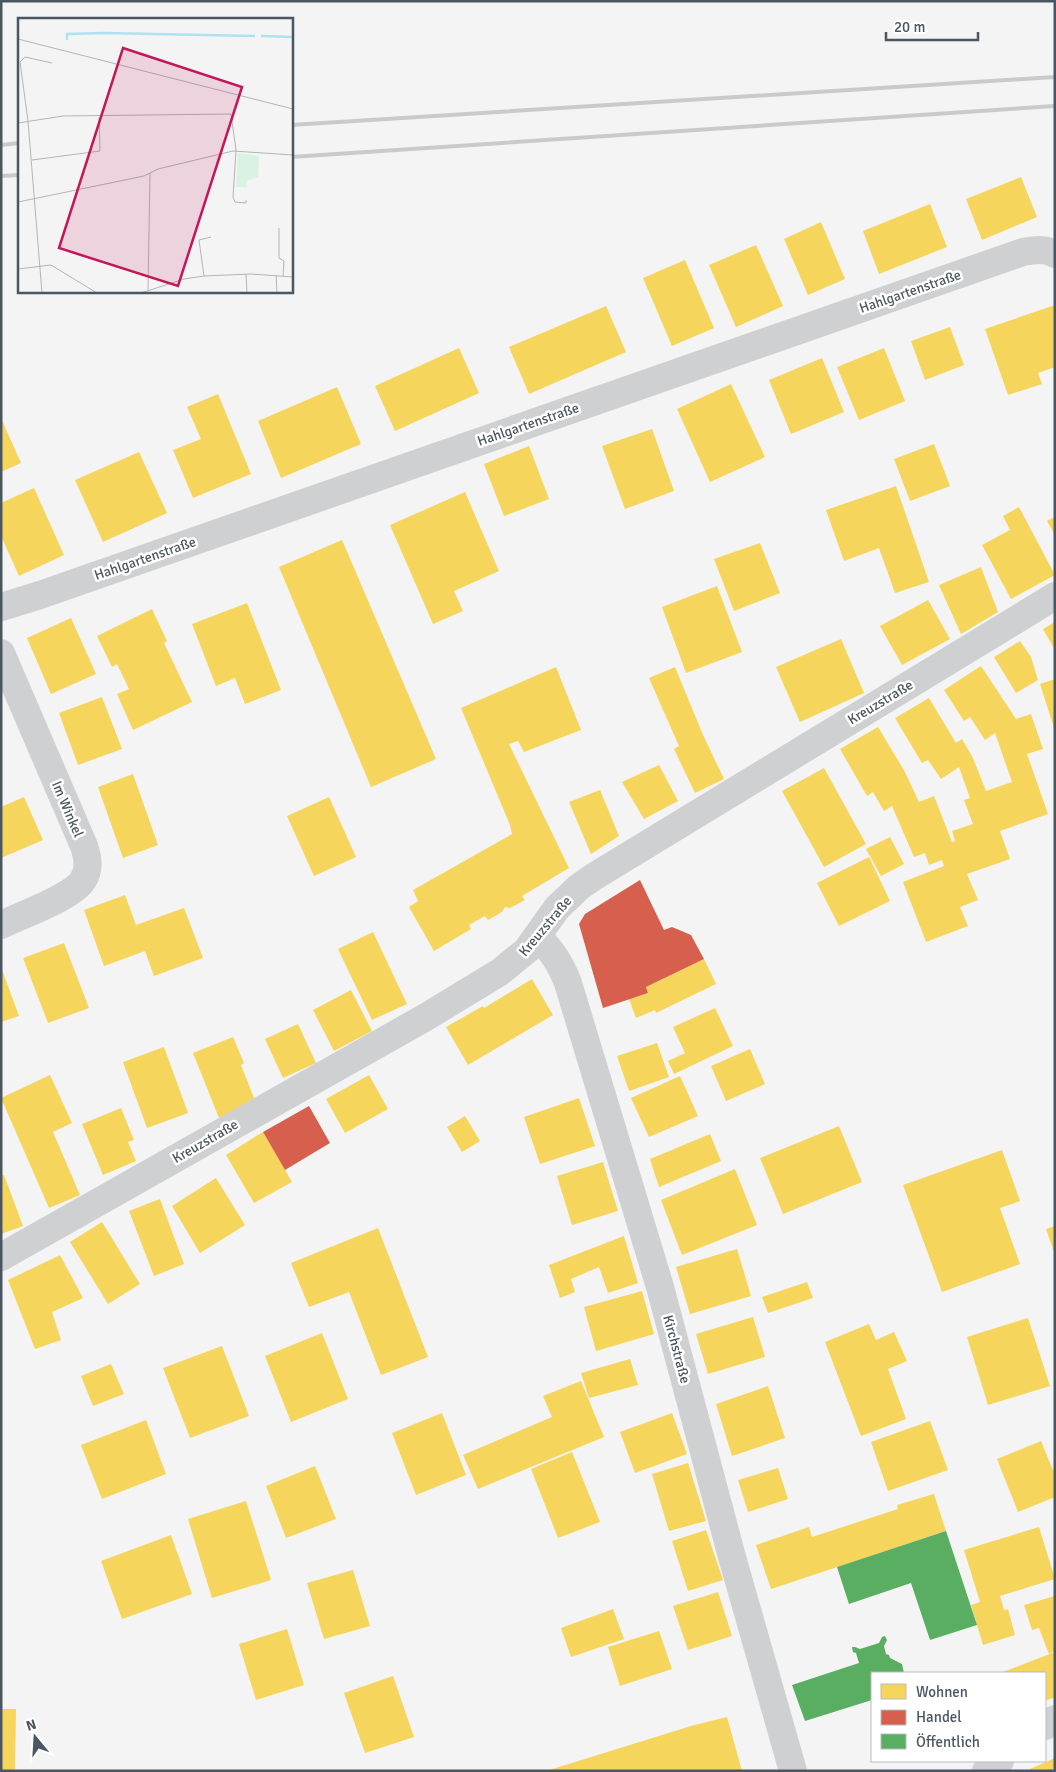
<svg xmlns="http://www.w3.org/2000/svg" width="1056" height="1772" viewBox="0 0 1056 1772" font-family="Signika,sans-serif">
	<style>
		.homes { fill: #f6d55c }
		.shops { fill: #d6604d }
		.public { fill: #5aae61 }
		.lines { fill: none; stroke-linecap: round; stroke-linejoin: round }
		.minor { stroke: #ced0d2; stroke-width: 28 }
		.rail { stroke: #c9cacc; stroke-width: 4 }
		.labels { text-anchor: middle; stroke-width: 5; stroke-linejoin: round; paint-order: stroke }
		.street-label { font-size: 14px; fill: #4a5661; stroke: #fff }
		.inset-river { fill: none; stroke: #aee2f0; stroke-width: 2.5 }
		.inset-road { fill: none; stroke: #b0b5b9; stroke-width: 1 }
		.view { fill: #c2185b; fill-opacity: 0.15; stroke: #c2185b; stroke-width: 2.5 }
		.inset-edge { fill: none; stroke: #4a5661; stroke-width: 2.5 }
	</style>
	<rect width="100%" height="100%" fill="#f4f4f4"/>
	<g class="homes">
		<polygon points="1021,177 1037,217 982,240 966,199"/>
		<polygon points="930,204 947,247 879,274 863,231"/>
		<polygon points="821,222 845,279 808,295 784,239"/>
		<polygon points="756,245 783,306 736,327 709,265"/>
		<polygon points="685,260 714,328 672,346 643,278"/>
		<polygon points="1055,305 1055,367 1038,373 1042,384 1008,395 985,329"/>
		<polygon points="606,306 626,352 529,394 509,347"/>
		<polygon points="950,327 964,365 925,380 911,341"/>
		<polygon points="459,348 479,393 395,431 375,386"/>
		<polygon points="884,348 905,401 859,420 837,367"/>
		<polygon points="822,358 844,412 791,434 769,380"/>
		<polygon points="731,384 765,457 710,482 677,409"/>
		<polygon points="337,387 361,444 281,478 258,421"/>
		<polygon points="218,394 251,474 193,498 173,450 201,439 187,407"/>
		<polygon points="1,418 21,463 1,472"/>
		<polygon points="652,429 674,491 625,509 602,446"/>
		<polygon points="934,444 950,486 910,501 894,459"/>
		<polygon points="529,446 549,499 504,516 484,464"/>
		<polygon points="139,452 167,513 103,542 75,480"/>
		<polygon points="896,486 929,582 895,593 879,548 844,561 826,510"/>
		<polygon points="34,488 64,555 19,576 1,536 1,503"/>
		<polygon points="465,492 499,571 454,591 463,611 433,624 390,525"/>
		<polygon points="1019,507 1055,575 1011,599 982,545 1010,530 1003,516"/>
		<polygon points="1055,517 1055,535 1047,521"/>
		<polygon points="342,540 436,759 371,787 279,567"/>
		<polygon points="760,543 780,593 734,611 714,559"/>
		<polygon points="981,567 998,612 961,634 939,585"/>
		<polygon points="717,586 742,652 686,673 662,607"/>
		<polygon points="928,600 950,639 902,665 880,626"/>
		<polygon points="247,603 281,690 245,704 235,678 216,686 192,624"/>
		<polygon points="152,609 167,641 164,643 192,702 133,730 117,694 129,689 117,664 112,667 97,636"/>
		<polygon points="71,618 96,674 51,694 27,638"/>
		<polygon points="1055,622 1055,650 1043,629"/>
		<polygon points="841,639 864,693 800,722 776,667"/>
		<polygon points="1020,641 1031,657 1038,680 1016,693 994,657"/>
		<polygon points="981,666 1016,719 1031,714 1043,749 1027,754 1048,814 1000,831 1010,859 967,874 978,900 960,907 968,926 926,942 903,882 944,866 942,860 929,865 925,853 914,857 892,806 884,811 873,792 867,796 840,749 878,727 905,772 919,802 934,796 952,842 955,841 952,831 973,824 964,800 970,798 959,767 941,779 928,760 922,763 895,718 929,698 956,743 962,739 973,758 986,791 1012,782 995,733 985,740 970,717 964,721 944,690"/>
		<polygon points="556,667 581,730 524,752 518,741 509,744 569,868 522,896 525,900 510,908 505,907 502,912 488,920 485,916 469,925 471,929 434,951 409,907 418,901 413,890 512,834 510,825 461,708"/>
		<polygon points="675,667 703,735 724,779 695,793 674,749 679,746 649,678"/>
		<polygon points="1055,679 1055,728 1054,728 1040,684"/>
		<polygon points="102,697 122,749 78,765 59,713"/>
		<polygon points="659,765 678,801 644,819 622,782"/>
		<polygon points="824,768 866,844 824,867 782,791"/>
		<polygon points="133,774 158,845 123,858 98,787"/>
		<polygon points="600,790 619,836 591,854 569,802"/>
		<polygon points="24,797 43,840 1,858 1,807"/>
		<polygon points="329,797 356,857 314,876 287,816"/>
		<polygon points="890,837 904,864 881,876 866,849"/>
		<polygon points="869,857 890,901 839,926 817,883"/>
		<polygon points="125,895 136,925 184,908 203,958 154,976 145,951 104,966 84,910"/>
		<polygon points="373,932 407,1004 372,1020 338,949"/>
		<polygon points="64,943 89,1008 48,1023 23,958"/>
		<polygon points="704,959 716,984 656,1013 655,1010 636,1018 629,999 648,993 646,987"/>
		<polygon points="1,967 19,1016 1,1022"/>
		<polygon points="532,979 553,1015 468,1065 446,1027 483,1006 484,1008"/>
		<polygon points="351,990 372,1031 334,1051 313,1010"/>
		<polygon points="715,1008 733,1046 674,1074 668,1061 685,1053 673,1027"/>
		<polygon points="298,1024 316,1063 283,1078 265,1039"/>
		<polygon points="233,1037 244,1063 241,1065 256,1103 219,1118 193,1053"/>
		<polygon points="657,1043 669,1077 629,1091 617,1056"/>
		<polygon points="164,1047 188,1113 147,1128 123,1062"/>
		<polygon points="750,1049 765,1084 726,1101 711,1066"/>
		<polygon points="50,1075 72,1123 53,1132 80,1195 49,1208 1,1098"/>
		<polygon points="369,1075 388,1109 345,1133 326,1099"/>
		<polygon points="680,1076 698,1116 649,1137 631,1098"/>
		<polygon points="579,1098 595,1146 540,1164 524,1117"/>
		<polygon points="121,1108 134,1140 128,1142 136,1161 103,1175 82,1124"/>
		<polygon points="465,1116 480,1141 462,1152 447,1127"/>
		<polygon points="839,1126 862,1182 783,1214 760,1158"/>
		<polygon points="263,1132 292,1182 254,1203 226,1155"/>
		<polygon points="710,1134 721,1161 659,1187 650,1159"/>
		<polygon points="1002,1150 1020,1201 1000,1208 1020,1264 942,1292 903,1185"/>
		<polygon points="603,1162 618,1211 572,1225 557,1176"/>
		<polygon points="735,1169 757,1225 682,1255 661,1200"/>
		<polygon points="4,1175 23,1226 1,1234 1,1176"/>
		<polygon points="216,1178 245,1225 200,1253 172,1206"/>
		<polygon points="160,1199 184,1264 154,1276 129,1211"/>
		<polygon points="102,1222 140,1284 108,1304 70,1242"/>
		<polygon points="1055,1226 1055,1252 1054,1252 1046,1229"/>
		<polygon points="378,1228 428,1357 381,1375 349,1292 309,1307 291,1263"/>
		<polygon points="624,1236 638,1283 608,1293 599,1267 571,1279 575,1292 560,1298 549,1265"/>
		<polygon points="737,1249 751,1296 690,1314 676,1267"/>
		<polygon points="60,1255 83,1298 52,1312 61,1340 35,1349 8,1280"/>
		<polygon points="807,1282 813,1298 768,1313 762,1297"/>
		<polygon points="642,1291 654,1334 596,1351 584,1307"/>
		<polygon points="753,1317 765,1357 708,1374 696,1334"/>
		<polygon points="1028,1318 1050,1386 988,1405 967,1337"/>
		<polygon points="869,1324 876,1340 894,1332 907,1361 888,1369 906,1419 861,1436 825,1342"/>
		<polygon points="322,1333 348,1399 291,1422 265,1356"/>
		<polygon points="222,1346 249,1416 190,1438 163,1368"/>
		<polygon points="630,1359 638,1385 589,1398 581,1373"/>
		<polygon points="111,1364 124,1394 93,1406 81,1376"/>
		<polygon points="581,1381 604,1437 478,1489 463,1455 552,1417 543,1396"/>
		<polygon points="768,1386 785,1438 732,1456 716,1404"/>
		<polygon points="442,1413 466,1475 416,1495 392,1433"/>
		<polygon points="672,1413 687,1454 635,1473 620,1432"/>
		<polygon points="146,1420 166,1474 102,1499 81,1445"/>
		<polygon points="930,1421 948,1470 888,1491 871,1442"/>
		<polygon points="1041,1441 1055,1475 1055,1497 1018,1512 997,1459"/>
		<polygon points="572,1452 600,1522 558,1538 531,1469"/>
		<polygon points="688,1463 706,1521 669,1531 652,1474"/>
		<polygon points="315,1466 336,1519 286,1538 266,1486"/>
		<polygon points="778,1468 788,1499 748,1512 738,1480"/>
		<polygon points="934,1494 946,1531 771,1589 756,1545 809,1527 812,1537 898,1509 897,1505"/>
		<polygon points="246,1501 271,1580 212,1598 188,1519"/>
		<polygon points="1039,1527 1055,1579 1000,1596 1004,1610 1008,1609 1015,1635 983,1645 971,1605 980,1602 964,1550"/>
		<polygon points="706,1530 723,1580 688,1591 672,1541"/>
		<polygon points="171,1535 192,1594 122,1619 101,1561"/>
		<polygon points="353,1570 370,1626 324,1639 307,1583"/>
		<polygon points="718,1592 732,1636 688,1650 673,1606"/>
		<polygon points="1055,1596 1055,1651 1049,1654 1039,1628 1032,1630 1024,1605"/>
		<polygon points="613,1609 624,1639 571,1657 561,1628"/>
		<polygon points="287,1629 304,1685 256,1700 239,1644"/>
		<polygon points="659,1631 672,1669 620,1686 608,1647"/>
		<polygon points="1055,1652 1055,1697 1045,1701 1045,1673 1000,1673"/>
		<polygon points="393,1676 414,1737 365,1753 344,1693"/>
		<polygon points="1,1709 16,1709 15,1771 1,1771"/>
		<polygon points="727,1717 742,1771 546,1771 691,1726"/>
		<polygon points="1055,1758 1055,1771 1031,1771 1030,1769"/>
	</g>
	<g class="shops">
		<polygon points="640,880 664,930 672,927 691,935 704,959 646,987 648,993 603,1008 579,924 585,914"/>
		<polygon points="309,1106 330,1143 285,1170 263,1132"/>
	</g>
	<g class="public">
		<polygon points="946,1531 977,1625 930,1640 911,1583 849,1604 837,1567"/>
		<polygon points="885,1636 887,1640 884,1646 886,1654 889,1655 890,1658 902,1664 904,1673 872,1673 872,1700 805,1721 792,1685 859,1663 856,1653 853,1652 852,1647 855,1647 860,1649 879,1643 882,1637"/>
	</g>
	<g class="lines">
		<g class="minor">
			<path d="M1,607L40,595L1023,252C1034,250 1045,248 1055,254"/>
			<path d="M1,653L84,846C88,858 90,869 83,880C73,897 21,915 1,925"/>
			<path d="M538,937C553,952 560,963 568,983L660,1287L732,1557L793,1771"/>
			<polyline points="1,1257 426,1017 500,972 527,950 557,908 579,887 595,876 1055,596"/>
			<polyline points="1045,1726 1055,1719"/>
			<polyline points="986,1771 1000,1761"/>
		</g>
		<g class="rail">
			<polyline points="291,125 1055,77"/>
			<polyline points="1,145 19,143"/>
			<polyline points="291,157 1055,106"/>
			<polyline points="1,176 19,175"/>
		</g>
	</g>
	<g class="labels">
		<g class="street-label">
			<text transform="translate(910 291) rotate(-19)" y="5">Hahlgartenstraße</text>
			<text transform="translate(528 424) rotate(-19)" y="5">Hahlgartenstraße</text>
			<text transform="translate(145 558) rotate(-19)" y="5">Hahlgartenstraße</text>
			<text transform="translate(880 702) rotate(-31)" y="5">Kreuzstraße</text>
			<text transform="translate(68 809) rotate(67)" y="5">Im Winkel</text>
			<text transform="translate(545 926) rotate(-50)" y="5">Kreuzstraße</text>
			<text transform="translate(205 1141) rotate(-30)" y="5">Kreuzstraße</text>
			<text transform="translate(677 1349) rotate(75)" y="5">Kirchstraße</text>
		</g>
	</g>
	<g transform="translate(18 18)">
		<rect width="275" height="275" fill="#f4f4f4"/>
		<path d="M220,135L241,138L240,159L229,163L228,169H218Z" fill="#d9f2e3"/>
		<path class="inset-river" d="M243,18L275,19M49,22V16L86,15L237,18"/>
		<path class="inset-road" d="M0,21L275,91M0,105L45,98L213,96L218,132L215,179L217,184L228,185V182M14,142L82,133L81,99M0,184L126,158L140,151L215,133L275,137M261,210V240L266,243L265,258M0,251L33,247L79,275M228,256L229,275M258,257L259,275M186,258L181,222L193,219M130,272L132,155M24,275L10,103L2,44L7,39L34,45M123,275L166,261L186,258L233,256L275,259"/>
		<path class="view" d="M105,30L224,69L160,268L41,230Z"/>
		<rect width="275" height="275" class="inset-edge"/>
	</g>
	<rect width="1056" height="1772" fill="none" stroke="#4a5661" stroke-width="5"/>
	<rect x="871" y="1672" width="175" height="90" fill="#ffffff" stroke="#b7bbc0"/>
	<rect x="881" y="1684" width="25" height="15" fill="#f6d55c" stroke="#b7bbc0"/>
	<text x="916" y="1697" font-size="15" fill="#4a5661">Wohnen</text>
	<rect x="881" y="1710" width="25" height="15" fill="#d6604d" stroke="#b7bbc0"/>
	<text x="916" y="1722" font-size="15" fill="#4a5661">Handel</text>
	<rect x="881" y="1734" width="25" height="15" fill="#5aae61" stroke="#b7bbc0"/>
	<text x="916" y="1747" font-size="15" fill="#4a5661">Öffentlich</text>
	<g transform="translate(35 1737) rotate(342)" stroke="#ffffff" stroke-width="4" paint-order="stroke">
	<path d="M0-4L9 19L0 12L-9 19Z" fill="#4a5661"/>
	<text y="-8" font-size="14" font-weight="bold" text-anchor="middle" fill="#4a5661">N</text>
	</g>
	<path d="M886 32v8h92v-8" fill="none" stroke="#4a5661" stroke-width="2.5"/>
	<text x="894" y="32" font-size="15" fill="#4a5661" stroke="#ffffff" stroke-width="4" paint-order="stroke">20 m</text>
</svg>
